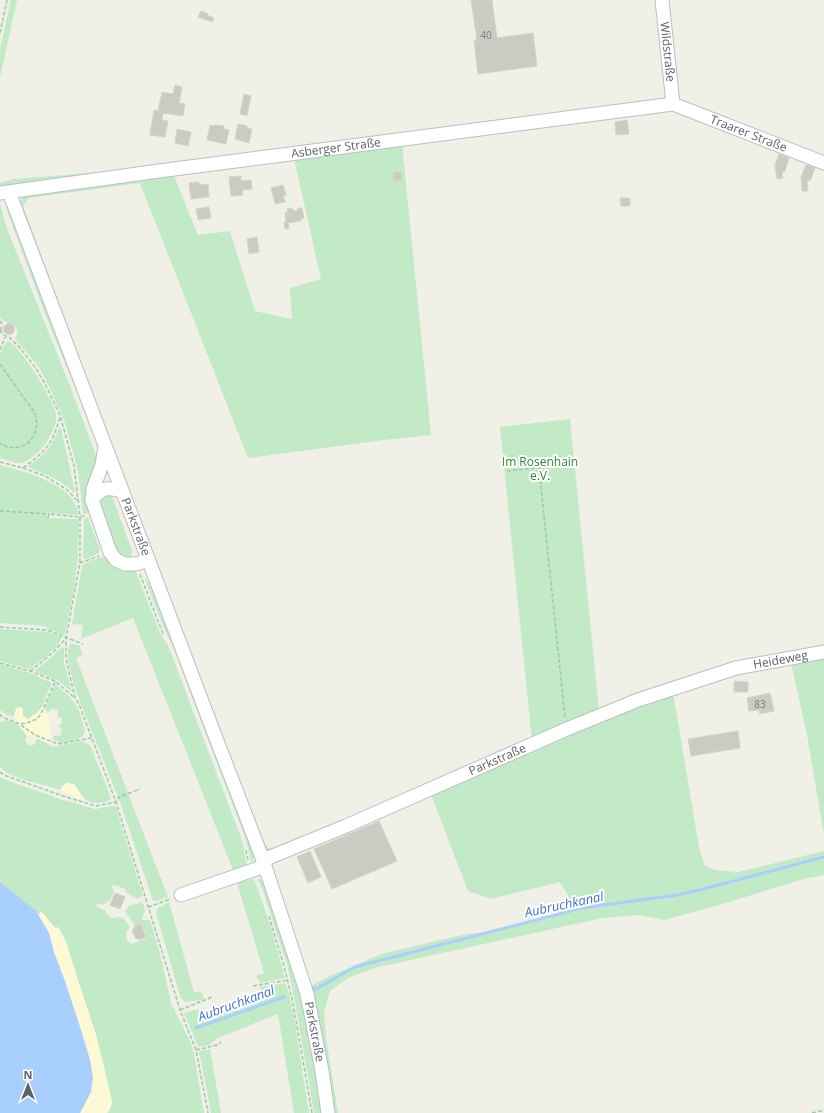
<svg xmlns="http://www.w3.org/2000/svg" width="824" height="1113" viewBox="0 0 824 1113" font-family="'Open Sans',sans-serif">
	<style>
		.green { fill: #c2eac7 }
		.sand { fill: #fdf9d6 }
		.water { fill: #a9cfff }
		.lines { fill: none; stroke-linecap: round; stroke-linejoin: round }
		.stream { stroke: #a9cfff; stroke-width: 3 }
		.building { fill: #cccbc3; stroke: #d7d3c5 }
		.minor-casing { stroke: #bbbec3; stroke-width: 15 }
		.path { stroke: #9ac9ad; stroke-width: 1.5; stroke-dasharray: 4 2; stroke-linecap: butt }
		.minor { stroke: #fff; stroke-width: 13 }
		.labels { text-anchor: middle; stroke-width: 4; stroke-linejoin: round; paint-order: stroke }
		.number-label { font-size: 10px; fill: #7a7c7f }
		.street-label { font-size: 12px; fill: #5e6168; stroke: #fff }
		.park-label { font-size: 12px; fill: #30853e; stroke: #fff }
		.water-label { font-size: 13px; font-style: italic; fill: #4275cc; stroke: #fff }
	</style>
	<rect width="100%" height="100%" fill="#f1f0e7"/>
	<g class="green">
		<polygon points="11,0 17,0 0,77 0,49"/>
		<polygon points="402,143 431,435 384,440 248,458 140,183 29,198 23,206 212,713 265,844 268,848 272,849 267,852 264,850 19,202 24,196 139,179 174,176 198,235 230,231 255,311 292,319 290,288 321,279 294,159"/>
		<polygon points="139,169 0,190 0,183 14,179"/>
		<path d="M0,203L6,226L72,391L98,461L90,512L85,514L83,513L78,471L64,420L48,385L39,367L15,339C22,326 12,324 2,321L0,317Z"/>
		<polygon points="5,205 12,214 99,447 45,314"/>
		<path d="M7,341C21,346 53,399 56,414C59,430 35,464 18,463C12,462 5,459 0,458V354L5,344Z"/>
		<polygon points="570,419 599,711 532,741 500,427"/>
		<path d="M59,428H61L75,492L74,493L68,487L54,478L28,467V466C46,455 51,447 59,428Z"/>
		<path d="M0,465C23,471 78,485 78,515L47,513V518L79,519L78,557L74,590L65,634L63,635L46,628V626L0,623Z"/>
		<polygon points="111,493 131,548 132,552 131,559 117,555 99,503 102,496"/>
		<polygon points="88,517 100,550 99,553 86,559 83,558 83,556 84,519"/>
		<polygon points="104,556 106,556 136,572 160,633 167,644 171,653 242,840 247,865 233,870 133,618 81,639 83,625 72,624 82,566 86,563"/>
		<path d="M144,577C152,585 162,617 167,630L171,636L255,855L252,862H251L246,840L173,647L164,629Z"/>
		<polygon points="0,629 48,632 62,637 57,647 51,651 47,656 29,669 0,661"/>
		<polygon points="70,644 79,645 83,655 76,658 168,897 156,901 153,901 120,802 75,689 68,660 68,651"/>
		<polygon points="62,647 64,648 64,662 72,692 59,681 36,672 35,670 47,661"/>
		<polygon points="824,656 824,835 807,735 791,663"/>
		<polygon points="0,664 30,673 52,683 42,707 37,713 28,719 15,712 14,717 7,715 0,710"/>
		<polygon points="55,684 69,696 78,708 85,730 83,736 74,741 60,743 58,741 54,740 53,736 58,736 61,735 62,729 58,726 62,723 61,717 58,717 58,711 56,709 51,709 49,712 46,711 45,708"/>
		<polygon points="673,692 699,847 705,866 715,870 738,872 824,851 824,875 807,878 716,906 664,920 639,915 603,918 374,968 348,978 330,991 324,1011 326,1037 338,1113 331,1113 309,987 328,977 381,954 461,935 506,929 556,914 568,895 560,882 491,899 468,891 430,792"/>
		<path d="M7,720L17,724L27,736L25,740L27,744C30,745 32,746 35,744L37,738L53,747L81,741L90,745L107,787L111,799C105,804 92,804 86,800C81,797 77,789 74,784L67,783L62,786L60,790C42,783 14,781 0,767V723Z"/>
		<path d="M0,777L6,780L60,799L95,809L113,806L116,807L143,896L137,899L126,892V889L114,885L112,886L114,892L110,901L102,905L98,903L96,906L106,911L107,915L111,918H115L119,917L124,919L130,927C125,932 125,935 128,942L132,944L147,938L142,924L135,926L125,911L129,906L142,902L145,909L142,920H150L160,953L171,1003L191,1043L194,1054L204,1113H107L110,1109L112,1102L106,1075L96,1035L75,971L66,941L41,912L39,914L0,882Z"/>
		<polygon points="257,878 264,881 302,996 323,1113 314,1113 295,1002 287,965 263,891"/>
		<polygon points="254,879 271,927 285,978 260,983 256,976 264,973 237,883 243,881"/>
		<polygon points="169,902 194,992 201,991 204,998 202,1000 185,1002 180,996 156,913 158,908"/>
		<polygon points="286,983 293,1010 309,1113 294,1113 278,1014 218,1038 209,1045 198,1047 184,1013 198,1009 211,1014 260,997 260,987"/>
		<polygon points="210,1049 221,1113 211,1113 199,1051"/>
	</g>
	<g class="sand">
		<path d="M44,706L45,711L50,719C50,727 52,734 50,741L45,742L32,736H27L20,727L19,722L14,717L16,708L21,707L23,709V716L28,719L37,713L42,707Z"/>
		<polygon points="67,783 74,784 85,800 75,797 60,790 62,786"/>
		<polygon points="41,911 55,928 58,927 66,941 75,971 96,1035 112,1102 110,1109 107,1113 80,1113 93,1077 90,1060 54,952 49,933 39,914"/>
	</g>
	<polygon class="water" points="0,882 36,911 49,933 54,952 65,981 82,1033 90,1060 93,1077 91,1092 80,1113 0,1113"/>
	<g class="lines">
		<g class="stream">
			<polyline points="313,989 318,988 355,967 582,908 677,895 707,888 824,857"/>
			<polyline points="196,1028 284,997"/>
		</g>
	</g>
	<g class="building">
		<polygon points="471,0 492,0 497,38 533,33 537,66 478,74 474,40 477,40"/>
		<polygon points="201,11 208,14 207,15 214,18 212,22 198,17"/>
		<polygon points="175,85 182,87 179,103 185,104 183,116 163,113 162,120 168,121 165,137 150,135 154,110 158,111 162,92 173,94"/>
		<polygon points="244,94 251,96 247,116 240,114"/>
		<polygon points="627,120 629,134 616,135 615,122"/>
		<polygon points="238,124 247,126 247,128 252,129 249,143 235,139"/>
		<polygon points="210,125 215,126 215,125 224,126 224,129 229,130 226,144 207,140"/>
		<polygon points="177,129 191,132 188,146 175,143"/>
		<polygon points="779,154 789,158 785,171 782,172 783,178 777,179 775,165"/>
		<polygon points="806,165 815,168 810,181 807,180 808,191 802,191 801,177"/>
		<polygon points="401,172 402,180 394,181 393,173"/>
		<polygon points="241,176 241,181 251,180 252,189 242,190 243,195 231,196 229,177"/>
		<polygon points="199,182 199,185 208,184 209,197 191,199 189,183"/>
		<polygon points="283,185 286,195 283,196 285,202 275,204 271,188"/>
		<polygon points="620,198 630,198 630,206 621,206"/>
		<polygon points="209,207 211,218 198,220 196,209"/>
		<polygon points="292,208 293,211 298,210 298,208 302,208 304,218 301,219 301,221 288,223 289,228 285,229 284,222 286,222 285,213 288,212 287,209"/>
		<polygon points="257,237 259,252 249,254 247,239"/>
		<circle cx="9" cy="329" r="5.5"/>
		<polygon points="734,681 748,682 748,692 734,692"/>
		<polygon points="770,693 774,711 760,714 759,710 749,711 747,698"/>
		<polygon points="738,731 740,748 691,756 688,739"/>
		<polygon points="379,821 397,861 332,889 314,849"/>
		<polygon points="310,851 321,877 308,883 297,857"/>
		<polygon points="115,893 125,897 120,909 110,905"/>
		<polygon points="141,924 146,937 139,940 138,938 136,939 132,930 134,929 134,927"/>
	</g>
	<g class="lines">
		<g class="minor-casing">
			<g id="minor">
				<path id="s1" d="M662,0L673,104"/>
				<path id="s2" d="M9,192L214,733L263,860L307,994L322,1071L328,1113"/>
				<path id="s3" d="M0,193L159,171L673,104L824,163"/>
				<polyline points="105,447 102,465 93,489 92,500 110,552 116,560 125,564 137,564 148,560"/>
				<path d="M92,500C102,487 107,487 122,491"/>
				<path id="s4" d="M263,860L346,826L567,729L638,700L736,668L824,652"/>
				<polyline points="181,895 265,866"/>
			</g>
		</g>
		<g class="path">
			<polyline points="0,33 7,0"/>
			<polyline points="0,321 2,324 1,330"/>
			<path d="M0,330C3,334 3,336 9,337L20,348L35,367L44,382L60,415L74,466L80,517V563L66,638V658L75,698L79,704L116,802L180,1010L196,1050L208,1113"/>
			<polyline points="0,350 5,337"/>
			<path d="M0,364C8,375 16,386 23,397C28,403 34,410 36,418C39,429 32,444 20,447C12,448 6,448 0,443"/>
			<path d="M0,462L23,468C46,451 52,445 60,417"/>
			<polyline points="23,468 45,476 66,489 79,502"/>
			<polyline points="539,468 565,717"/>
			<polyline points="507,471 570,464"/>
			<polyline points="0,511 49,514"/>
			<polyline points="48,518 49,514 80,517 86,515"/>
			<polyline points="80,563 99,556"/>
			<polyline points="140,574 163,634"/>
			<polyline points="0,627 47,630 83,644"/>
			<polyline points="0,663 30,671 55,681 75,698"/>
			<path d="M30,671C43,661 56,651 66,638"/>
			<polyline points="0,714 2,717 20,724 27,723 37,719 41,714 55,682"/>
			<polyline points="21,725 35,735 58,744 91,738"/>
			<polyline points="0,772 4,775 63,796 96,806 116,802 119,797 140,789"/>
			<polyline points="246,850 248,860"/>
			<polyline points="148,907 171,899"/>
			<polyline points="269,916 284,966 293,1003 312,1113"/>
			<polyline points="253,986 288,980"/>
			<polyline points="180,1010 212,997"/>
			<polyline points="196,1050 217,1045 221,1042"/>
			<polyline points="812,1113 824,1110"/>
		</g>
		<use href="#minor" class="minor"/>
	</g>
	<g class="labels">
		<g class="number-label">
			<text x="486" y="39">40</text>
			<text x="760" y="708">83</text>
		</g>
		<g class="street-label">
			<text dy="4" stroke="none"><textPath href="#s1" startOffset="52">Wildstraße</textPath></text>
			<text dy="4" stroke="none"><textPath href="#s3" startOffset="760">Traarer Straße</textPath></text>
			<text dy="4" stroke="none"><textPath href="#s3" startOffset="339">Asberger Straße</textPath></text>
			<text dy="4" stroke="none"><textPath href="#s2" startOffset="358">Parkstraße</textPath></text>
			<text dy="4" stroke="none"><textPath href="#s4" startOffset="556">Heideweg</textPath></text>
			<text dy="4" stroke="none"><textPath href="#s4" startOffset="255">Parkstraße</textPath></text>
			<text dy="4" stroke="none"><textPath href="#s2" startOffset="894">Parkstraße</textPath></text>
		</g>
		<g class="park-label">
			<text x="540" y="466">Im Rosenhain<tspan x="540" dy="14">e.V.</tspan></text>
		</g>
		<g class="water-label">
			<text transform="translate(564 904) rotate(-12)" y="5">Aubruchkanal</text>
			<text transform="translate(236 1003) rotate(-20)" y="5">Aubruchkanal</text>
		</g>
	</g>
	<g transform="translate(28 1085)" stroke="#ffffff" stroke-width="3" paint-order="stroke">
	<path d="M0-3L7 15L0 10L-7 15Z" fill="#5e6168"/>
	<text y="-6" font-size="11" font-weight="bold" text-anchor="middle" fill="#5e6168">N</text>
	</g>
</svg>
